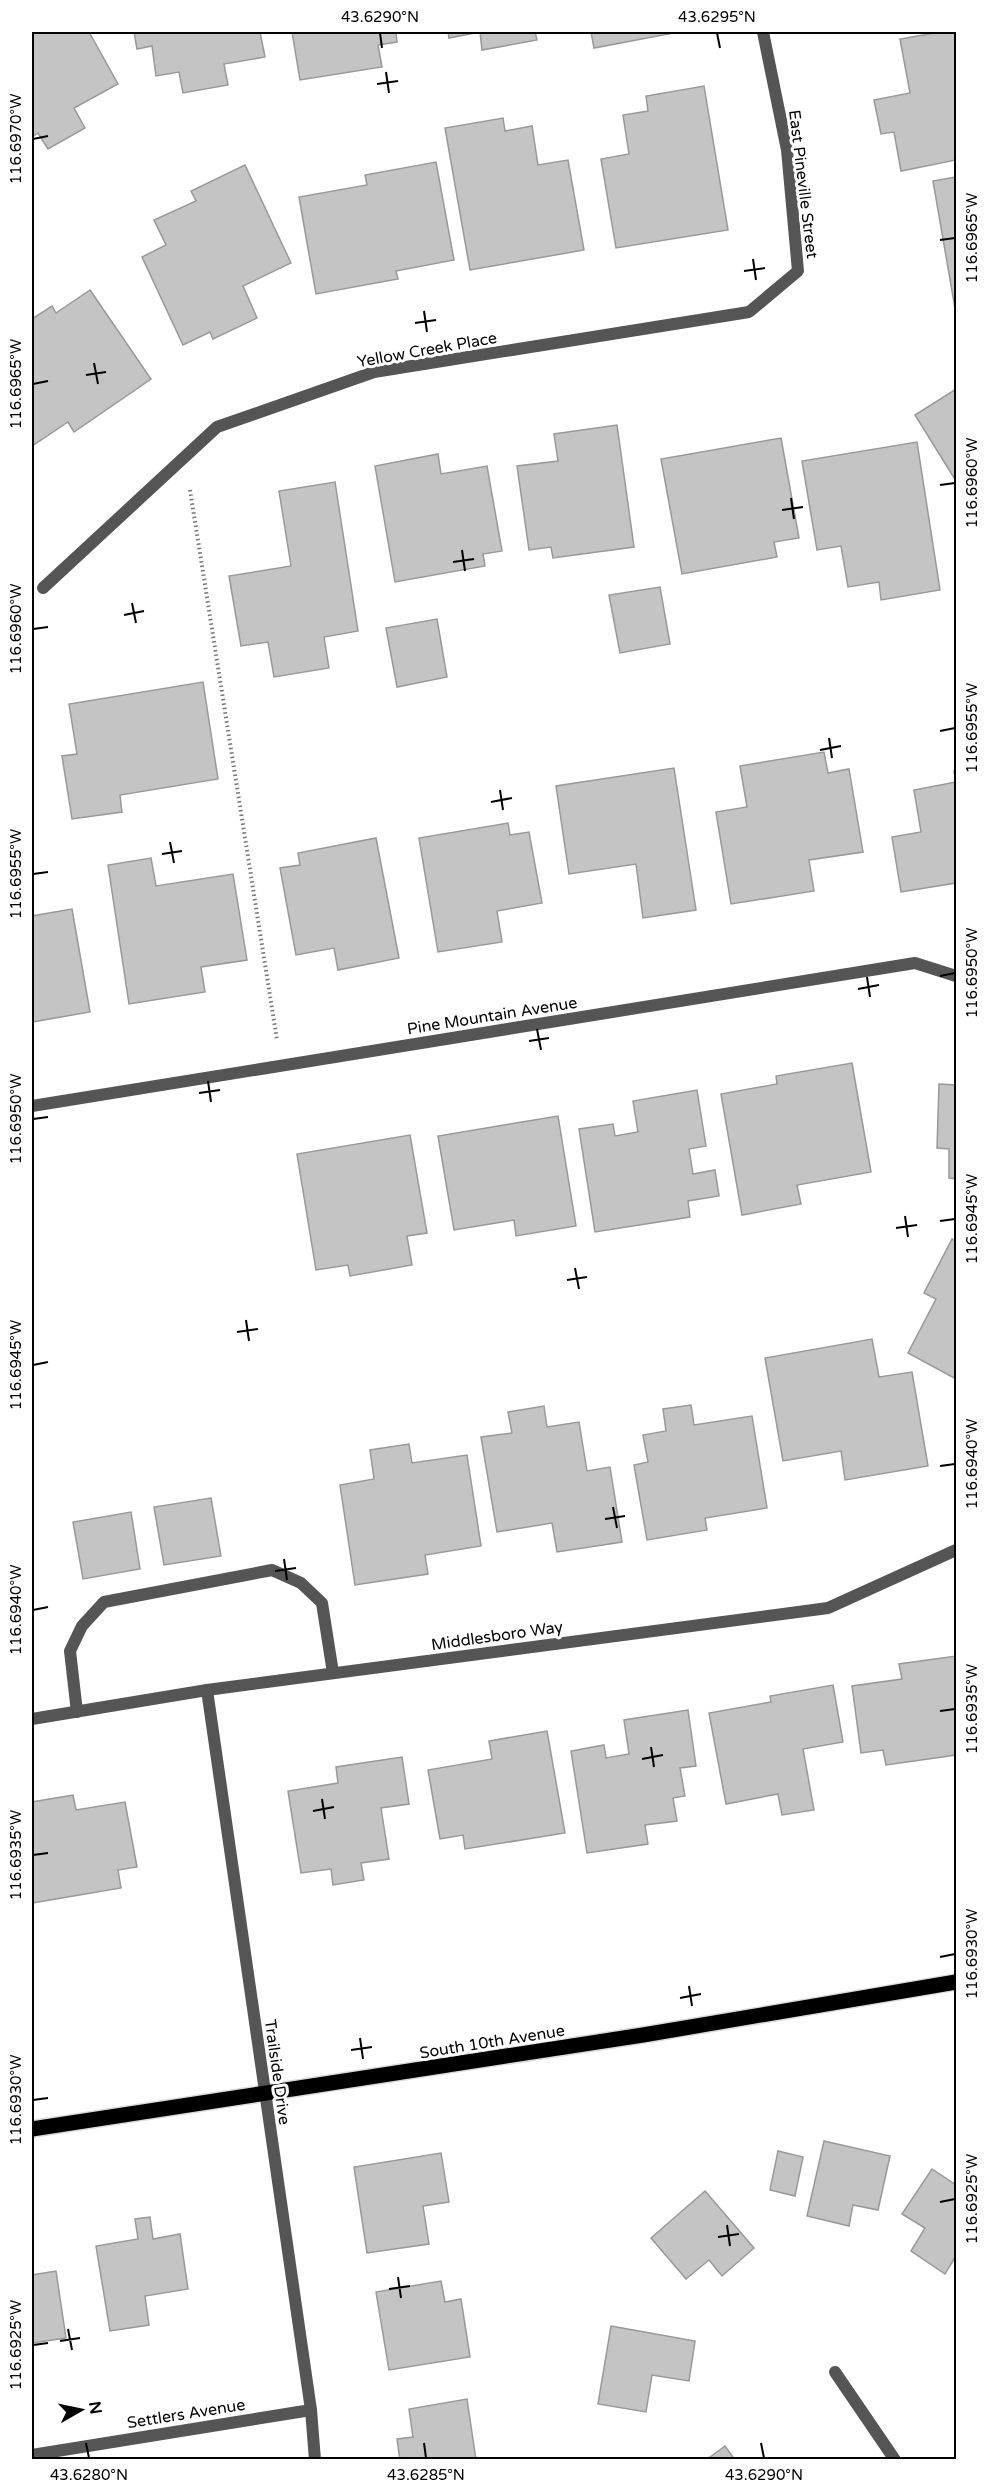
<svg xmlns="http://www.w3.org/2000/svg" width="988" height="2491" viewBox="0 0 988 2491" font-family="'Varela Round',sans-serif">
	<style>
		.building { fill: #c4c4c4; stroke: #999; stroke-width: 1.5 }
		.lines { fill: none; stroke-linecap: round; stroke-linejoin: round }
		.primary-casing { stroke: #dbdbdb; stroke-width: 18 }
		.path { stroke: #777; stroke-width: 4; stroke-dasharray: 1.5 3; stroke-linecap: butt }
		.service { stroke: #555; stroke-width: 12 }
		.minor { stroke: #555; stroke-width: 12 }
		.primary { stroke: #000; stroke-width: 15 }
		.ticks { fill: none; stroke: #000; stroke-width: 2 }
		.labels { text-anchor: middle; stroke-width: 6; stroke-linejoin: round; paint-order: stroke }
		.street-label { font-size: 16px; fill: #000; stroke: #fff }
		.neatline { fill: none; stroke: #000; stroke-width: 2 }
		.ticks-label { font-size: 15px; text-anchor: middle; fill: #000 }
	</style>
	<rect width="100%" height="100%" fill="#fff"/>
	<g class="building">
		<polygon points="32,32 89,32 118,84 74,108 85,128 48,149 38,133 32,137"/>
		<polygon points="134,32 260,32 265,57 224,64 228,85 183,93 179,72 156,76 152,46 137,49"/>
		<polygon points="292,32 396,32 397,42 378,45 382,67 300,80"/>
		<polygon points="448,32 535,32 537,40 482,50 480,32 449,38"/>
		<polygon points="591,32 674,32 674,33 594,48"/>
		<polygon points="940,32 956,32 956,160 901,171 894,132 881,134 874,100 910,93 900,39"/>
		<polygon points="704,86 728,230 616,248 601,159 629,154 623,115 648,111 646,96"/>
		<polygon points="503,118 505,131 532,126 538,165 568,160 584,250 470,270 445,128"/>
		<polygon points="436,162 454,260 396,271 398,279 316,294 299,197 367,185 365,175"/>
		<polygon points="245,165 291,263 243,286 257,318 213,339 210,332 183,345 142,257 166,245 154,220 196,201 191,191"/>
		<polygon points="956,177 956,314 933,181"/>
		<polygon points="90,290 151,379 74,432 68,422 32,446 32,319 52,306 56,313"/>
		<polygon points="956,389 956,481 915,415"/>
		<polygon points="617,425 634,547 553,558 551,547 529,550 517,466 558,461 554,434"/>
		<polygon points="781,438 799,538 774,542 777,557 682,574 661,459"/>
		<polygon points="917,442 940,590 881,600 879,582 848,587 841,546 817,550 802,461"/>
		<polygon points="438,454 441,474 487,466 502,551 483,554 485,566 395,582 375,466"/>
		<polygon points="335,482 358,631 324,637 329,668 274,677 268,642 241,646 229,576 291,566 279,491"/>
		<polygon points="660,587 670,644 620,653 609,595"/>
		<polygon points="437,619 447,677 397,687 386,628"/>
		<polygon points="203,682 218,779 120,795 122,812 72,819 62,756 77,754 69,704"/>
		<polygon points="824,752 828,773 849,769 863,852 809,860 814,891 731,904 716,812 747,807 740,766"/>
		<polygon points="674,768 696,910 643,918 636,864 569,874 556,786"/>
		<polygon points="954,771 956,771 956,883 901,892 892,837 921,832 914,790 956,782"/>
		<polygon points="508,823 510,835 529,832 542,903 497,911 502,942 438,952 419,838"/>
		<polygon points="376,838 399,958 338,970 334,948 296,955 280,868 300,865 298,853"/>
		<polygon points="151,858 156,886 233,874 247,960 201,967 205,992 129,1004 108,865"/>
		<polygon points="72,909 90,1012 32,1022 32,916"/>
		<polygon points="852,1063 871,1172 797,1185 801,1204 742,1215 721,1094 777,1084 776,1076"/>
		<polygon points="939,1084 956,1085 956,1179 949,1178 949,1149 937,1148"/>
		<polygon points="697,1090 706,1146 689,1149 693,1174 715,1170 719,1196 688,1201 690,1217 595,1232 579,1129 613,1124 615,1136 638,1132 633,1101"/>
		<polygon points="558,1116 576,1226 516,1236 514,1220 454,1230 438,1136"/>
		<polygon points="410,1135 427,1233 407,1236 412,1265 350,1276 348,1265 316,1270 297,1154"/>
		<polygon points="952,1239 956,1241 956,1379 908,1353 936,1299 924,1293"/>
		<polygon points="872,1339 879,1377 912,1372 928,1466 845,1480 841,1451 783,1461 765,1358"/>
		<polygon points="691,1405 694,1425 752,1416 767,1508 705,1518 707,1530 647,1540 634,1465 648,1462 643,1435 666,1431 663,1409"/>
		<polygon points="544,1406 547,1427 579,1422 587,1471 610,1467 622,1542 557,1552 552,1523 497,1532 481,1437 512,1433 508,1412"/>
		<polygon points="409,1444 412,1463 467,1455 481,1546 425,1555 428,1574 355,1585 340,1485 374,1479 370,1450"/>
		<polygon points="211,1498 221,1556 164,1565 154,1507"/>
		<polygon points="131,1512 140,1569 83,1579 73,1522"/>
		<polygon points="956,1656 956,1755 886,1765 883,1750 861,1753 852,1686 902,1679 899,1664"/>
		<polygon points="833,1685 843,1742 803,1749 814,1810 782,1815 778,1794 726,1804 709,1713 771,1702 770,1696"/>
		<polygon points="688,1710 696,1766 680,1768 685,1796 673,1798 677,1821 645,1825 648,1844 587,1853 571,1751 604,1745 606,1758 629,1754 624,1720"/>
		<polygon points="547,1731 565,1833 465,1849 463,1835 440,1839 428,1770 492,1759 489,1741"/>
		<polygon points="402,1757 409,1804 381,1808 389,1859 361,1863 364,1880 333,1885 331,1869 301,1873 288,1791 338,1783 336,1767"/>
		<polygon points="73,1795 76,1810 125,1802 137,1867 118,1870 121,1888 32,1903 32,1802"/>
		<polygon points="824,2141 890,2156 878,2210 853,2205 849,2226 807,2216"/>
		<polygon points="778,2151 803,2157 795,2196 770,2190"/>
		<polygon points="441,2153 449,2202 423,2206 429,2244 367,2253 354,2167"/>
		<polygon points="932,2169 956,2185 956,2256 945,2274 911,2251 925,2228 902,2214"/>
		<polygon points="705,2191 754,2248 722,2276 709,2260 686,2279 651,2238"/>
		<polygon points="150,2217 153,2239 180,2234 188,2289 145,2296 149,2325 110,2331 96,2246 138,2239 135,2219"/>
		<polygon points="56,2271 66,2338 32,2343 32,2275"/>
		<polygon points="441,2281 445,2302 461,2299 470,2357 389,2370 376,2292"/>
		<polygon points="611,2326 695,2341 689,2381 652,2375 646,2412 598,2404"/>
		<polygon points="467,2399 476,2460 400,2460 397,2439 413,2437 409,2409"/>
		<polygon points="725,2446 735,2460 706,2460"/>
	</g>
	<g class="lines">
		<g class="primary-casing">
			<polyline id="primary" points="32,2129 643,2035 956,1982"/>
		</g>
		<polyline class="path" points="190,490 277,1040"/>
		<polyline class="service" points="77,1712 70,1651 82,1626 104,1602 272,1570 301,1583 322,1603 333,1673"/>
		<g class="minor">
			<polyline points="43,588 217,427 374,372 749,312 798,271 787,150 763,32"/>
			<polyline points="32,1106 915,963 956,976"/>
			<polyline points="207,1690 311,2410 315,2460"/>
			<polyline points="32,1719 207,1690 828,1608 956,1550"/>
			<polyline points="835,2372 895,2460"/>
			<polyline points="32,2455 311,2410"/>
		</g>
		<use href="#primary" class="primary"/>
	</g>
	<path class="ticks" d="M380,33L382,48M717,33L720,48M386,72L389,93M377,84L398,81M33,139L48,136M940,240L955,238M753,259L756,280M744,271L765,268M424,311L427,332M415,323L436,320M94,363L98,384M86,375L106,372M33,384L48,381M940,485L955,483M791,498L794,519M782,510L803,507M462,550L465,571M453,562L474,559M132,603L136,623M124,615L144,611M33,629L48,627M940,731L955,728M829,738L832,758M820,750L841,746M500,790L503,810M491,802L512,798M170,842L174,863M162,854L182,851M33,874L48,872M940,976L955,973M867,977L870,997M858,989L879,985M537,1029L541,1050M529,1041L549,1038M208,1081L211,1102M199,1093L220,1090M33,1119L48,1117M905,1216L908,1237M940,1221L955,1219M896,1228L917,1225M575,1268L579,1289M567,1280L587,1277M246,1320L249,1341M237,1332L258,1329M33,1365L48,1362M940,1466L955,1464M613,1507L617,1528M605,1519L625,1516M284,1559L287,1580M275,1571L296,1568M33,1610L48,1607M940,1711L955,1709M651,1747L654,1767M642,1759L663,1755M322,1799L325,1819M313,1811L334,1807M33,1855L48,1853M940,1957L955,1954M689,1986L692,2006M680,1998L701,1994M360,2038L363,2059M351,2050L372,2047M33,2100L48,2098M940,2202L955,2199M727,2225L730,2246M718,2237L739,2234M398,2277L401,2298M389,2289L410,2286M68,2329L72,2350M60,2341L80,2338M33,2345L48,2343M86,2443L89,2458M424,2443L426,2458M761,2443L764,2458"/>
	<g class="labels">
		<g class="street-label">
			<text transform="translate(804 184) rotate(83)" y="6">East Pineville Street</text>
			<text transform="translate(427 349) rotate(-10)" y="6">Yellow Creek Place</text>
			<text transform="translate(492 1015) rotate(-9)" y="6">Pine Mountain Avenue</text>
			<text transform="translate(497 1635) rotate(-8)" y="6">Middlesboro Way</text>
			<text transform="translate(492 2041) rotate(-9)" y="6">South 10th Avenue</text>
			<text transform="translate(278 2072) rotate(82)" y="6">Trailside Drive</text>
			<text transform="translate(186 2413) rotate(-9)" y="6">Settlers Avenue</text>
		</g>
	</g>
	<rect width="988" height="2491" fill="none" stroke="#ffffff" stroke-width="66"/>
	<g transform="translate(81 2410) rotate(81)" stroke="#ffffff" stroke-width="4.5" paint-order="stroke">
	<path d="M0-4.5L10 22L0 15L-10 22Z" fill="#000000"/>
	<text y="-9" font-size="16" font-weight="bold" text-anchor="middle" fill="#000000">N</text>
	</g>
	<rect x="33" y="33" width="922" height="2425" class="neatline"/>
	<g class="ticks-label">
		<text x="380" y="22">43.6290°N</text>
		<text x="717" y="22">43.6295°N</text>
		<text transform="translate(16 139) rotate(-90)" y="5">116.6970°W</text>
		<text transform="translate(972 238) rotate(-90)" y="5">116.6965°W</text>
		<text transform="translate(16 384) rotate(-90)" y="5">116.6965°W</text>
		<text transform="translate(972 483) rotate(-90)" y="5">116.6960°W</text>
		<text transform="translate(16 629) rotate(-90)" y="5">116.6960°W</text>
		<text transform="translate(972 728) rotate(-90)" y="5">116.6955°W</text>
		<text transform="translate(16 874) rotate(-90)" y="5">116.6955°W</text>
		<text transform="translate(972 973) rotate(-90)" y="5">116.6950°W</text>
		<text transform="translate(16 1119) rotate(-90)" y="5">116.6950°W</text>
		<text transform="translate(972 1219) rotate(-90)" y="5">116.6945°W</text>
		<text transform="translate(16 1365) rotate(-90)" y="5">116.6945°W</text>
		<text transform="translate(972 1464) rotate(-90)" y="5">116.6940°W</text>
		<text transform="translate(16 1610) rotate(-90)" y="5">116.6940°W</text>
		<text transform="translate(972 1709) rotate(-90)" y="5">116.6935°W</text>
		<text transform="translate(16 1855) rotate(-90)" y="5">116.6935°W</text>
		<text transform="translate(972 1954) rotate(-90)" y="5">116.6930°W</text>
		<text transform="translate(16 2100) rotate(-90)" y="5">116.6930°W</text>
		<text transform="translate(972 2199) rotate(-90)" y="5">116.6925°W</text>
		<text transform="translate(16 2345) rotate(-90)" y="5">116.6925°W</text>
		<text x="89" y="2480">43.6280°N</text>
		<text x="426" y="2480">43.6285°N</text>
		<text x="764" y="2480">43.6290°N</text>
	</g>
</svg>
